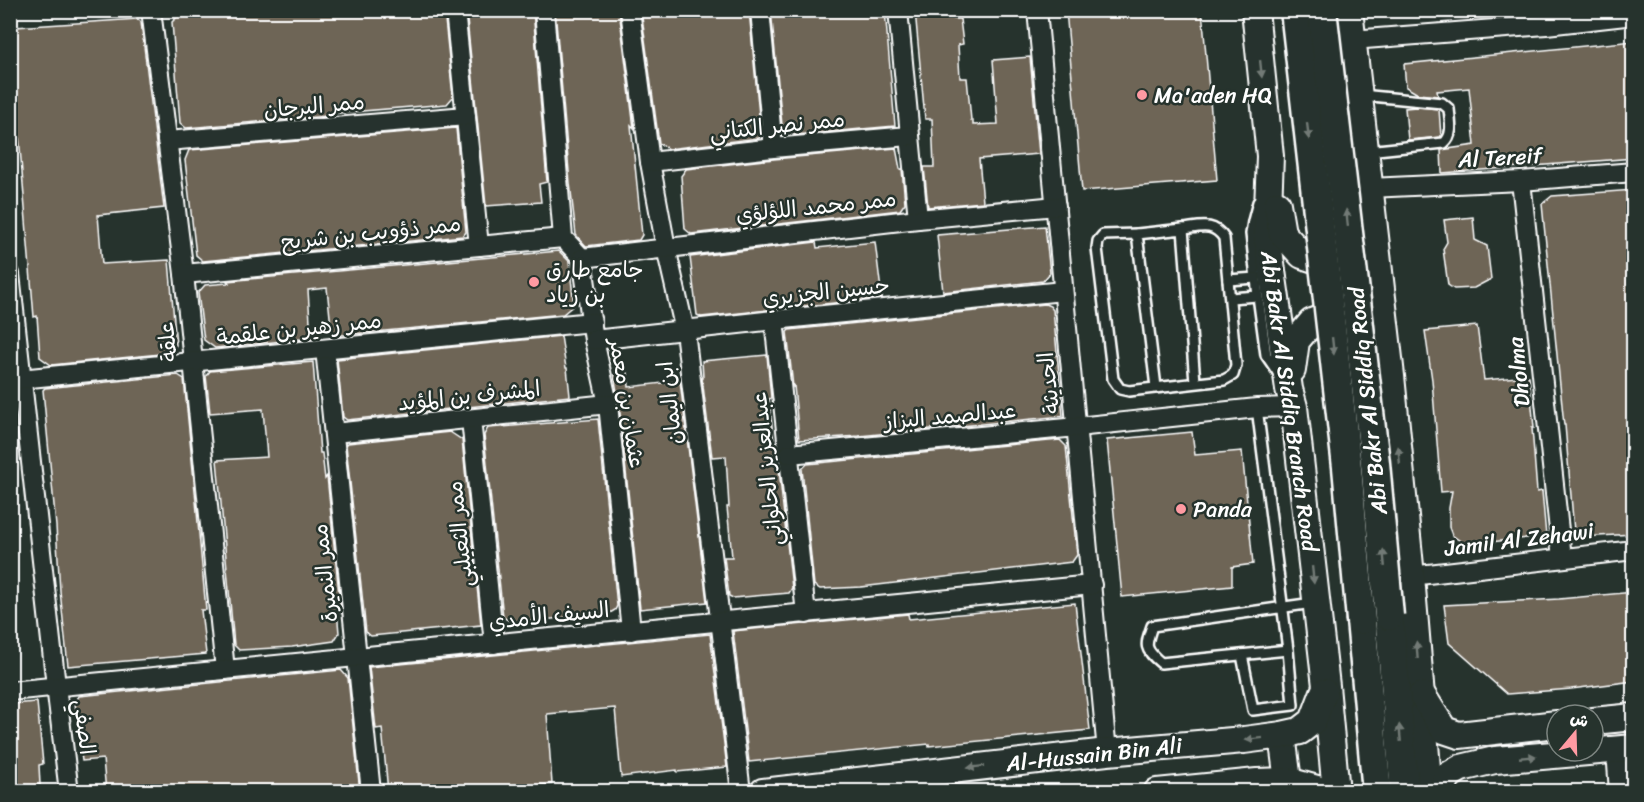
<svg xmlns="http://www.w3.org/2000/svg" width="1644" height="802" viewBox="0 0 1644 802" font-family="Sriracha,'Playpen Sans Arabic',sans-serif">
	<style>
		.building { fill: #6e6557; stroke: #fff; stroke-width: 1.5 }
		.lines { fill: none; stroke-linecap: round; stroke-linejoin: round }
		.lane-casing { stroke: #fff; stroke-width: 14 }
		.street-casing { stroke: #fff; stroke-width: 22 }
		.secondary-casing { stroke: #fff; stroke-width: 30 }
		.primary-casing { stroke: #fff; stroke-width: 33 }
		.lane { stroke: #26332d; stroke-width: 9 }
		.street { stroke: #26332d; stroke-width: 18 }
		.secondary { stroke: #26332d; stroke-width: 26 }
		.primary { stroke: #26332d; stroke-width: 28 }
		.primary-bridge-casing { stroke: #fff; stroke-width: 33; stroke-linecap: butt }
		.primary-bridge { stroke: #26332d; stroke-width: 28 }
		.oneway { fill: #727a76 }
		.poi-dot { fill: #ff9aa2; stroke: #26332d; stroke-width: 2 }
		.labels { text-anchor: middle; stroke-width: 5; stroke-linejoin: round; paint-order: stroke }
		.poi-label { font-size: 22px; fill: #fff; stroke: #26332d; text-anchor: start }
		.street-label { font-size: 22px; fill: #fff; stroke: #26332d }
	</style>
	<rect width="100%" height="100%" fill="#26332d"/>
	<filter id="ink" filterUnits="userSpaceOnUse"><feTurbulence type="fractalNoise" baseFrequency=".0167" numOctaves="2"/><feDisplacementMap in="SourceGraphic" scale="12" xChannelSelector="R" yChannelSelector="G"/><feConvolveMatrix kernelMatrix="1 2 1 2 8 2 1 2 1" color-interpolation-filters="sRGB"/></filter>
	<g filter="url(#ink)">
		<g class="building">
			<polygon points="227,10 444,10 453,97 447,104 327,114 328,116 186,128 180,123 172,22 178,16"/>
			<polygon points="466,10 533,10 547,182 539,184 541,202 486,206"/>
			<polygon points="555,10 619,10 634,128 631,125 642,235 639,240 586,246 576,235 570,183"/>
			<polygon points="641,10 749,10 761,136 759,138 668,149 659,143"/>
			<polygon points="771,10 885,10 895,126 795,135 782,125"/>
			<polygon points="915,10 953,10 954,19 960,19 963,44 958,45 960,78 967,78 971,120 973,120 973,125 998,124 993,60 1030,57 1039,154 979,159 983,202 928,207 924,167 934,167 932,119 925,119"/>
			<polygon points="1066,10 1202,10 1217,180 1082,191"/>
			<polygon points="138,19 141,22 164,208 98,215 102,264 169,260 176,345 170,353 51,365 40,357 37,316 34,317 18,124 13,77 12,77 10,35 15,27"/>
			<polygon points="1634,41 1634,158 1442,173 1441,150 1475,145 1469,88 1437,91 1438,96 1418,94 1406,87 1404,64"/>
			<polygon points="1416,107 1439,109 1441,137 1408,140 1405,108"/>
			<polygon points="456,128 466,232 463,236 203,261 196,255 185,160 189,150"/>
			<polygon points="896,148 900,169 902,169 905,203 900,210 691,234 685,229 681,176 686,169 774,159"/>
			<polygon points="1634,190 1634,534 1580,537 1574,531 1565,425 1564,425 1542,204 1552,196"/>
			<polygon points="1473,217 1475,240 1487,246 1491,279 1474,288 1454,289 1448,285 1443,249 1447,242 1444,220"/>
			<polygon points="1045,226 1050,273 1043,281 943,292 937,235"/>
			<polygon points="816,242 817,248 875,242 882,298 701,317 697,315 690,257"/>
			<polygon points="559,251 569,261 574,305 563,314 332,336 327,288 308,290 311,338 215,348 204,340 198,293 205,285 229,283 227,281"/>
			<polygon points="1045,304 1050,306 1053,310 1063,416 859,436 799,440 794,386 793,387 787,332 789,330"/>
			<polygon points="1477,326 1484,380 1529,376 1534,428 1532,428 1537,492 1542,491 1546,536 1471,544 1463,543 1452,535 1449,527 1449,508 1452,491 1441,492 1432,380 1425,331"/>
			<polygon points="561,336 566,368 567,368 570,396 347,420 343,417 337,359"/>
			<polygon points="767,355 771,398 769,399 776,461 778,461 792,588 789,593 733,598 729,596 724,557 732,557 727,507 729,507 726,456 712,457 702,378 703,378 702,361"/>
			<polygon points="313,362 320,453 322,453 325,479 327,476 341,613 337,610 339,633 334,641 292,647 239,650 234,645 217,460 267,457 263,409 210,413 206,376 210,371"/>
			<polygon points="628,373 629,387 680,381 707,602 640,609 619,403 614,375"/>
			<polygon points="178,375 184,379 196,501 206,610 201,610 206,654 68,666 60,591 56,526 43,390 45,388"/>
			<polygon points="598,419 617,606 615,610 610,613 513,623 503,617 484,435 488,428"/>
			<polygon points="450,432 462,440 481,625 371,636 366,632 346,445 348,443"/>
			<polygon points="1192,432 1195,455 1242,451 1253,564 1232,567 1232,586 1122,597 1107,440"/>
			<polygon points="1060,440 1066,446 1077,555 1072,562 861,587 820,589 814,585 802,469 807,464"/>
			<polygon points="1634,592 1634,681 1571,689 1507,694 1449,643 1444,605 1559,599"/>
			<polygon points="1075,603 1090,730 929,746 929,744 749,762 733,631 908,614 909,619"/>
			<polygon points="710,634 727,767 677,772 677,770 621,777 615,708 547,714 552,784 475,792 388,792 382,728 376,729 369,667"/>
			<polygon points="341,670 348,678 360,792 106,792 103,759 82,761 75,703 79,696"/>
			<polygon points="37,702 43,764 39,765 40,785 10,788 10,704"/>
		</g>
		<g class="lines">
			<g class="lane-casing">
				<g id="lane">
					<path d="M1361,95L1442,103L1449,109C1450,120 1454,135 1444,143L1367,151"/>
					<polyline points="1258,202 1253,221 1251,234 1258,296 1266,355 1279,374"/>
					<path d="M1137,234L1103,235L1098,241L1097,248L1113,379L1120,389L1129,391L1224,380L1233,375L1236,365L1224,238C1213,222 1201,227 1183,229"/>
					<polyline points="1228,280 1256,278"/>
					<polyline points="1230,298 1258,296"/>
					<polyline points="1156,387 1137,234 1183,229 1195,382"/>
					<path d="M1257,408L1288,650L1161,663C1144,649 1145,646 1152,626L1313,603"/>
					<polyline points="1242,655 1253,710 1293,705 1288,650"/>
				</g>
			</g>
			<g class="street-casing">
				<g id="street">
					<polyline points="151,10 184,274 225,670"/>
					<polyline points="455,10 479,246"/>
					<polyline points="544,10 563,238 582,258 594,340 608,404 631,631"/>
					<polyline points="630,10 650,162 666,248 685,331 741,792"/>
					<polyline points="760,10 773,148"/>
					<polyline points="898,10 918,219"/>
					<polyline points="1037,10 1107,752"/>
					<polyline points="1352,40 1546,25 1634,15"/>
					<polyline points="167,141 466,116"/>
					<polyline points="650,162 773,148 909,136"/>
					<polyline points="1521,181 1562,558"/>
					<polyline points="1369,188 1521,181 1634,172"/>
					<polyline points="582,258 918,219 1056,206"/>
					<polyline points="10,274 56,686 69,792"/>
					<polyline points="184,274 563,238"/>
					<polyline points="774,320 806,614"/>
					<polyline points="594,340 774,320 1063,291"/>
					<polyline points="325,349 371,792"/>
					<polyline points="10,380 592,322"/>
					<polyline points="471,419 494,644"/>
					<polyline points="334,433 608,404"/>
					<polyline points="789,454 1077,427 1257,408 1294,407"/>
					<polyline points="1411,576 1634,550"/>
					<polyline points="10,691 1092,585"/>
					<polyline points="1616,750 1619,792"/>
				</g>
			</g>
			<g class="secondary-casing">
				<g id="secondary">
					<polyline points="1255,10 1270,156 1267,236 1289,389 1294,407 1326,686 1336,792"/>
					<polyline points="1349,10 1391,376 1411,576 1429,792"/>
					<polyline points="1277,204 1282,233 1302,255 1329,264 1343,262"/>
					<polyline points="1292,370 1296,341 1312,322 1334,314 1349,314"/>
					<polyline points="1422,695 1444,730 1459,735 1557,724"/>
					<polyline points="1593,721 1634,717"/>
					<polyline points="1282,735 1288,781"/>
					<polyline points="763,792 1107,752 1244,740 1282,735 1300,731 1313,721 1324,692"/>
					<polyline points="1157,792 1257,782 1288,781 1317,789 1319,792"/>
					<polyline points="1442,792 1447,776 1461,768 1495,760 1634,748"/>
				</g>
			</g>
			<g class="primary-casing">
				<g id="primary">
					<polyline points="1389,616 1405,792"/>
					<polyline points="1361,620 1377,792"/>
				</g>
			</g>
			<use href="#lane" class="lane"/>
			<use href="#street" class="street"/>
			<use href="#secondary" class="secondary"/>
			<use href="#primary" class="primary"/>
			<g class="primary-bridge-casing">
				<g id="primary-bridge">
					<polyline points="1295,10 1347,467 1361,620"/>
					<polyline points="1322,10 1375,463 1389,616"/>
				</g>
			</g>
			<use href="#primary-bridge" class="primary-bridge"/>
		</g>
		<defs><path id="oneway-solid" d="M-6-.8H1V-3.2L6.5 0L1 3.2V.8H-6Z" transform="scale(1.5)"/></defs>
		<g class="oneway">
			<use href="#oneway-solid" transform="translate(1261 69) rotate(84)"/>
			<use href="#oneway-solid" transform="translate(1308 131) rotate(83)"/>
			<use href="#oneway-solid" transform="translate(1347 218) rotate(-96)"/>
			<use href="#oneway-solid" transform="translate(1333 346) rotate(84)"/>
			<use href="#oneway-solid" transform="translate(1399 455) rotate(-96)"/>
			<use href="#oneway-solid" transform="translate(1384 558) rotate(-95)"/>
			<use href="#oneway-solid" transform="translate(1313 575) rotate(84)"/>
			<use href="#oneway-solid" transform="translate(1417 650) rotate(-94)"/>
			<use href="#oneway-solid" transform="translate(1400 733) rotate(-95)"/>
			<use href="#oneway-solid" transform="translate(1254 739) rotate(173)"/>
			<use href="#oneway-solid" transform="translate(1528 757) rotate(-5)"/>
			<use href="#oneway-solid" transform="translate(976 767) rotate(173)"/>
		</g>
	</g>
	<g class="poi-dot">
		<circle cx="1142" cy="95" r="6"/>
		<circle cx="534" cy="282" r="6"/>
		<circle cx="1181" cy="509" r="6"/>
	</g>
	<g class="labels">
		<g class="poi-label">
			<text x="1154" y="103">Ma'aden HQ</text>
			<text x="546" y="277">جامع طارق<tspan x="546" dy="25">بن زياد</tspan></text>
			<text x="1193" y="517">Panda</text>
		</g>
		<g class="street-label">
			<text transform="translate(314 105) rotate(-5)" y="8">ممر البرجان</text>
			<text transform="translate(777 125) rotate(-6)" y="8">ممر نصر الكتاني</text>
			<text transform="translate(1500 157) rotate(-3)" y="8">Al Tereif</text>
			<text transform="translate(816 206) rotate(-6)" y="8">ممر محمد اللؤلؤي</text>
			<text transform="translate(371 232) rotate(-6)" y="8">ممر ذؤويب بن شريح</text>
			<text transform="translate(826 291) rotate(-6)" y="8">حسين الجزيري</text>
			<text transform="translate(299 328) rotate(-6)" y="8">ممر زهير بن علقمة</text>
			<text transform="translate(167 342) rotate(-96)" y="8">علقة</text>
			<text transform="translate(1518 372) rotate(-96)" y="8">Dholma</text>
			<text transform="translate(1048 383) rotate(-96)" y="8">الحديثة</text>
			<text transform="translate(469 395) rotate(-6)" y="8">المشرف بن المؤيد</text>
			<text transform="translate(1290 401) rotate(82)" y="8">Abi Bakr Al Siddiq Branch Road</text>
			<text transform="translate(1367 401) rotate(-96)" y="8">Abi Bakr Al Siddiq Road</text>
			<text transform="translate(628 403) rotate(81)" y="8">عثمان بن معمر</text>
			<text transform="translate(669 403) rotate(-97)" y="8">ابن اليمان</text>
			<text transform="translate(950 415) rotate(-5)" y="8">عبدالصمد البزاز</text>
			<text transform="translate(766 469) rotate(-96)" y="8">عبدالعزيز الحلواني</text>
			<text transform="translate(459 534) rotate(-96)" y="8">ممر الثعيلبي</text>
			<text transform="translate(1519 539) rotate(-7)" y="8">Jamil Al Zehawi</text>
			<text transform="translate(324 573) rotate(-96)" y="8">ممر النميرة</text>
			<text transform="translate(549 615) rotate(-6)" y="8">السيف الأمدي</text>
			<text transform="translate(85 727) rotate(83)" y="8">الصفي</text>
			<text transform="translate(1094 754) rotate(-6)" y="8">Al-Hussain Bin Ali</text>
		</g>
	</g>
	<rect width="1644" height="802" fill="none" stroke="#26332d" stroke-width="36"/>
	<rect x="18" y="18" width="1608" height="766" fill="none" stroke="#fff" stroke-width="2" filter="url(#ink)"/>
	<g transform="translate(1575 733) rotate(19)"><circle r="28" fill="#26332d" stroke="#7d8581" stroke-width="1.5"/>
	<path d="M0-4.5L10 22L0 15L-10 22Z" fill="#ff9aa2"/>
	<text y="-9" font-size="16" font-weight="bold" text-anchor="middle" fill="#ffffff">ش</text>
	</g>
</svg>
